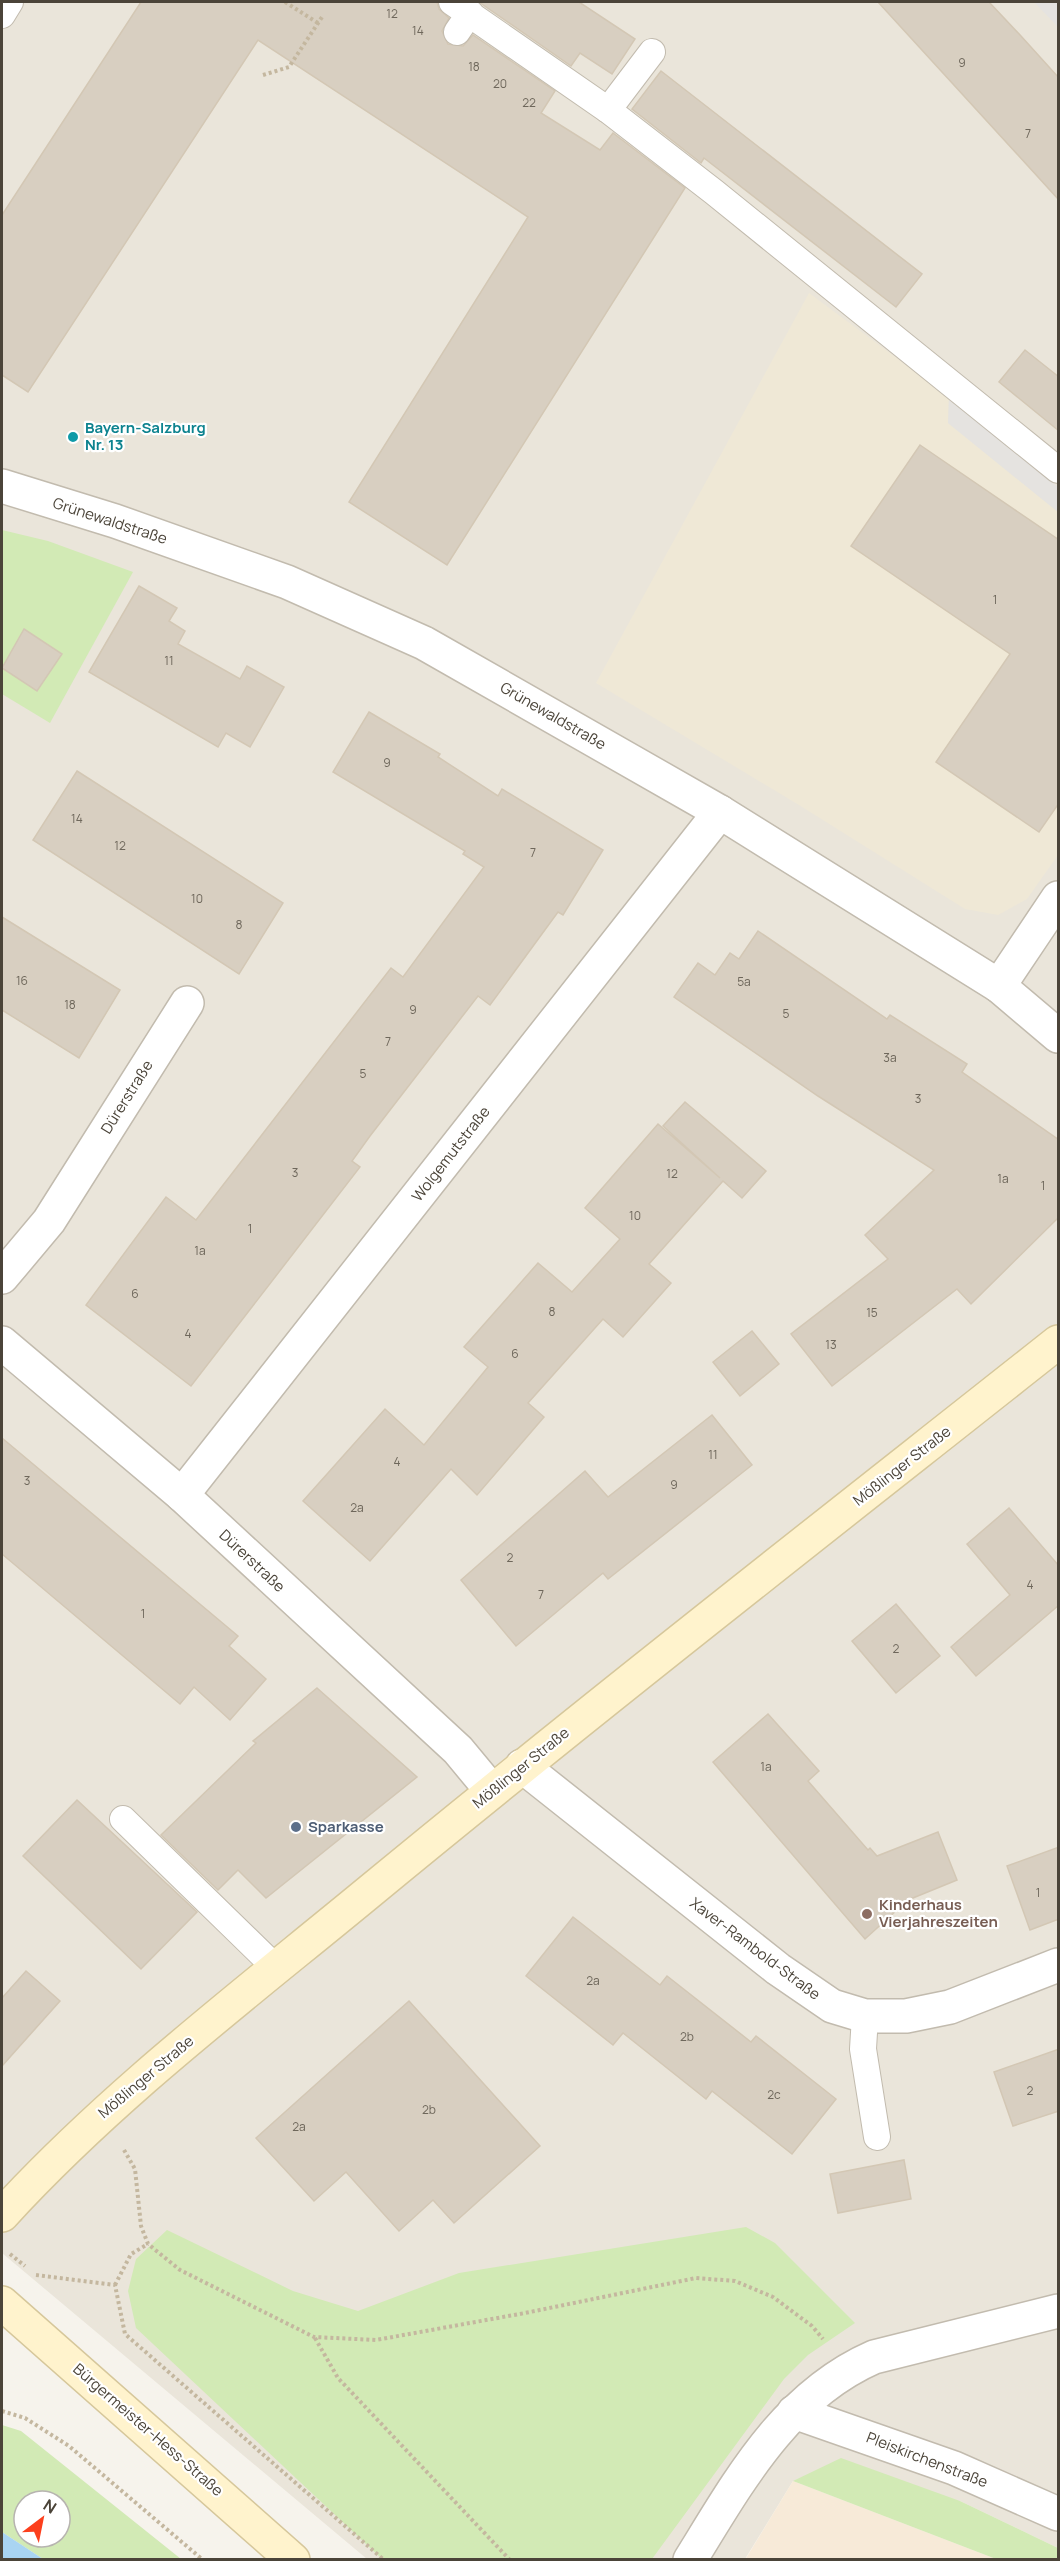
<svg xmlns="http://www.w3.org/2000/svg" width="1060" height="2561" viewBox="0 0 1060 2561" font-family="Manrope,sans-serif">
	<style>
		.residential { fill: #eae5da }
		.commercial { fill: #f7ead8 }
		.education { fill: #efe8d6 }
		.green { fill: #d2eab5; fill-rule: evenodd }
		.parking { fill: #e5e3e0 }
		.water { fill: #a9d4f2 }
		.building { fill: #d8cfc1; stroke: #d3c7b4; stroke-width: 1.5 }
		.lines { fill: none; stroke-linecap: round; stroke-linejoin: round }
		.lane-casing { stroke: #c2bbae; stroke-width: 28 }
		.street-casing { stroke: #c2bbae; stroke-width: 36 }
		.secondary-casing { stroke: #d6c79b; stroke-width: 36 }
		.path { stroke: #c4b79f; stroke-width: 4; stroke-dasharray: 3 3; stroke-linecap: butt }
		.lane { stroke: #fff; stroke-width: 26 }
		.street { stroke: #fff; stroke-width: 33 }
		.secondary { stroke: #fff3cd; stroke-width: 33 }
		.culture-dot { fill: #0f9aa8; stroke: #fff; stroke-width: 2 }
		.service-dot { fill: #5c6f8a; stroke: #fff; stroke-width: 2 }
		.education-dot { fill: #8d6e63; stroke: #fff; stroke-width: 2 }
		.labels { text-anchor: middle; stroke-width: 4.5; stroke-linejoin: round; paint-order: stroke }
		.number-label { font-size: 12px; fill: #6e675b }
		.culture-label { font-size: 15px; font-weight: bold; fill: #0d838f; stroke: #fff; text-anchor: start }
		.street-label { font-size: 15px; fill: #4b4439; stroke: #fff }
		.service-label { font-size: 15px; font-weight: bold; fill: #4e5e75; stroke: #fff; text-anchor: start }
		.education-label { font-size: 15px; font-weight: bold; fill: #785e54; stroke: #fff; text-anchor: start }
	</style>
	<rect width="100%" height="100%" fill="#f6f3ec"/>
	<polygon class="residential" points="2,2 1058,2 1058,2548 960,2501 793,2481 745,2559 367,2559 2,2253"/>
	<polygon class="commercial" points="793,2481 996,2559 745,2560"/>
	<polygon class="education" points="809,293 949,397 948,423 1058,512 1058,855 1027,899 998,915 965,909 799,805 596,683"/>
	<g class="green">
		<polygon points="2,530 48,541 133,572 50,723 2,694"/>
		<polygon points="746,2227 775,2243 855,2323 808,2355 784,2379 652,2559 382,2559 136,2328 128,2291 136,2259 167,2230 293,2291 358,2311 459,2273"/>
		<path d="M2,2425L21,2431L181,2559H43L2,2532ZM24,2501H60V2537H24Z"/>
		<polygon points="841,2458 960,2501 1058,2548 1058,2559 996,2559 793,2481"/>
	</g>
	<g class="parking">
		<polygon points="1034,2 1058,2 1058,27"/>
		<polygon points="949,397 1058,487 1058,512 948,423"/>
	</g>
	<polygon class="water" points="2,2532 43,2559 2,2559"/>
	<g class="building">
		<polygon points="141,2 437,2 439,9 449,18 442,31 448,44 463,46 473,35 555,91 541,113 600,150 613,133 685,188 447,565 349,502 528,217 258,40 28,392 2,375 2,215"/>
		<polygon points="479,2 579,2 635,39 612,74 580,53 571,66"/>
		<polygon points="878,2 989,2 1021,36 1059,78 1059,200"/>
		<polygon points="661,71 922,274 896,307 704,158 701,163 632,109"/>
		<polygon points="1025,350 1059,377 1059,431 999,382"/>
		<polygon points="920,445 1059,540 1059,803 1039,832 936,762 1010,654 851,546"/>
		<polygon points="139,586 177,608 169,621 185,631 178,644 240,679 247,666 284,687 250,747 226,733 218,747 89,672"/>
		<polygon points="24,629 62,654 37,691 2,668"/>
		<polygon points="369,712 440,754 438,757 498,796 502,789 603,850 563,915 558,912 490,1005 478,996 370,1136 352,1161 360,1167 191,1386 86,1305 166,1197 196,1220 391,968 403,977 484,867 463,854 465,851 333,772"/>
		<polygon points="77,771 283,903 239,974 33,840"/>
		<polygon points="2,917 120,990 79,1058 2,1010"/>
		<polygon points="758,931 887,1019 890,1015 967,1064 962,1072 1059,1140 1059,1217 971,1304 957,1289 832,1386 791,1334 888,1259 865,1235 934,1170 818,1096 674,997 698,963 715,975 730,953 739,959"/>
		<polygon points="685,1102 766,1171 742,1198 723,1181 649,1264 671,1283 623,1337 603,1319 528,1403 544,1417 477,1495 451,1469 370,1561 303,1501 385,1409 424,1445 488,1367 464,1347 538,1263 572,1292 620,1239 585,1208 658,1124 720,1178 663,1126"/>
		<polygon points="752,1331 779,1364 740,1396 713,1362"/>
		<polygon points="712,1415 752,1465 608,1579 603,1573 516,1646 461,1580 585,1471 608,1497"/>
		<polygon points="2,1438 238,1636 229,1646 266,1679 230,1720 194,1687 180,1704 2,1554"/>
		<polygon points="1009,1508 1059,1566 1059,1605 976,1676 951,1647 1010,1595 967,1544"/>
		<polygon points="896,1604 940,1656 896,1693 852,1641"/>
		<polygon points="317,1688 417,1777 266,1898 238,1870 218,1890 161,1835 256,1743 253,1741"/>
		<polygon points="768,1714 819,1771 808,1781 868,1850 870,1848 877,1856 938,1832 957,1880 908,1900 865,1939 713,1762"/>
		<polygon points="77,1800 197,1912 141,1969 23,1856"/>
		<polygon points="1059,1847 1059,1919 1030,1930 1007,1866"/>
		<polygon points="573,1917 660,1985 667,1976 751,2042 756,2036 836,2099 792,2154 712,2091 706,2099 623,2033 613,2045 526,1976"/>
		<polygon points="26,1971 60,2001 2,2066 2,1998"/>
		<polygon points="409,2001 540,2146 454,2223 433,2200 399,2231 346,2172 314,2201 256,2138"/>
		<polygon points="1059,2049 1059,2111 1013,2126 994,2072"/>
		<polygon points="904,2160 911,2199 838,2213 830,2174"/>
	</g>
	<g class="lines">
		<g class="lane-casing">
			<g id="lane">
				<polyline points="452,2 608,110 714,192 1058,470"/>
				<polyline points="2,15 10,2"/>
				<polyline points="457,32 470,13"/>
				<polyline points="608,110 652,52"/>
				<polyline points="123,1819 277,1969"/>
				<polyline points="865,2016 863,2049 877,2137"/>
			</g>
		</g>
		<g class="street-casing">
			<g id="street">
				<polyline points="2,486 115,521 287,582 424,643 720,812 999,986 1058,1036"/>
				<polyline points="999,986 1058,898"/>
				<polyline points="2,1277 49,1221 187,1003"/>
				<polyline points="2,1343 182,1495 458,1750 492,1791"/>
				<polyline points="182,1495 720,812"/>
				<polyline points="522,1766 778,1969 832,2006 865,2016 906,2016 950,2007 1058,1965"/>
				<polyline points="794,2412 954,2468 1058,2514"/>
				<path d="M690,2560C739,2481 785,2396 874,2357L1058,2311"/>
			</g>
		</g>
		<g class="secondary-casing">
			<g id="secondary">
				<path d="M2,2215C112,2095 243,1996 369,1892C596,1705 828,1524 1058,1342"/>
				<polyline points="2,2303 293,2560"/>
			</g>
		</g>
		<g class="path">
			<polyline points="285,2 318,23"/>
			<polyline points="263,75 289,67 322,17"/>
			<polyline points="124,2150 135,2169 141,2226 148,2244 180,2270 314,2337 376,2340 525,2313 696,2278 735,2281 773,2297 812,2326 823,2339"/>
			<polyline points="10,2254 25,2266"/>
			<polyline points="36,2275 115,2285 125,2334 384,2560"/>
			<polyline points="115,2285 131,2254 148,2244"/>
			<polyline points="315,2338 338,2378 510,2560"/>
			<polyline points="2,2411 25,2418 69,2446 203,2560"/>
		</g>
		<use href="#lane" class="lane"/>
		<use href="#street" class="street"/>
		<use href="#secondary" class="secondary"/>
	</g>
	<circle class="culture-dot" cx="73" cy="437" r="6"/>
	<circle class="service-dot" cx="296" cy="1827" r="6"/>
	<circle class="education-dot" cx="867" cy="1914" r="6"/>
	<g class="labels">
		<g class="number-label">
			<text x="392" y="18">12</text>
			<text x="418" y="35">14</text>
			<text x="962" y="67">9</text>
			<text x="474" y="71">18</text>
			<text x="500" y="88">20</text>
			<text x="529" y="107">22</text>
			<text x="1028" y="138">7</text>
			<text x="995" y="604">1</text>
			<text x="169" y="665">11</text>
			<text x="387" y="767">9</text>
			<text x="77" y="823">14</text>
			<text x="120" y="850">12</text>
			<text x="533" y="857">7</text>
			<text x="197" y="903">10</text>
			<text x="239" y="929">8</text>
			<text x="22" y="985">16</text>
			<text x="744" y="986">5a</text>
			<text x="70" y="1009">18</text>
			<text x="413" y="1014">9</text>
			<text x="786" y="1018">5</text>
			<text x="388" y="1046">7</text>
			<text x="890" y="1062">3a</text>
			<text x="363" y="1078">5</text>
			<text x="918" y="1103">3</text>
			<text x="295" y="1177">3</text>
			<text x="672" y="1178">12</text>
			<text x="1003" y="1183">1a</text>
			<text x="1043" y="1190">1</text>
			<text x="635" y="1220">10</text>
			<text x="250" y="1233">1</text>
			<text x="200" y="1255">1a</text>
			<text x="135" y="1298">6</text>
			<text x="552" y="1316">8</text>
			<text x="872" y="1317">15</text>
			<text x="188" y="1338">4</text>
			<text x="831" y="1349">13</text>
			<text x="515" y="1358">6</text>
			<text x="713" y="1459">11</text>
			<text x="397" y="1466">4</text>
			<text x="27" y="1485">3</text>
			<text x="674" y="1489">9</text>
			<text x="357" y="1512">2a</text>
			<text x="510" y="1562">2</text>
			<text x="1030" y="1589">4</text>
			<text x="541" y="1599">7</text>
			<text x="143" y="1618">1</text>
			<text x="896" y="1653">2</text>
			<text x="766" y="1771">1a</text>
			<text x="1038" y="1897">1</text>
			<text x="593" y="1985">2a</text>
			<text x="687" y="2041">2b</text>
			<text x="1030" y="2095">2</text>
			<text x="774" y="2099">2c</text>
			<text x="429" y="2114">2b</text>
			<text x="299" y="2131">2a</text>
		</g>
		<g class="culture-label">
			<text x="85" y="433">Bayern-Salzburg<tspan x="85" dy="17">Nr. 13</tspan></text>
		</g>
		<g class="street-label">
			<text transform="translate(110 521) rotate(18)" y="5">Grünewaldstraße</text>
			<text transform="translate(553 716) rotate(30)" y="5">Grünewaldstraße</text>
			<text transform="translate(127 1097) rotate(-58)" y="5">Dürerstraße</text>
			<text transform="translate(451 1154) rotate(-52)" y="5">Wolgemutstraße</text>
			<text transform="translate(902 1466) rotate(-38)" y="5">Mößlinger Straße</text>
			<text transform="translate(252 1561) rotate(43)" y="5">Dürerstraße</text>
			<text transform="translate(521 1768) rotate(-39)" y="5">Mößlinger Straße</text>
			<text transform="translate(755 1949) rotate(37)" y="5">Xaver-Rambold-Straße</text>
			<text transform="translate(146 2077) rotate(-40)" y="5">Mößlinger Straße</text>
			<text transform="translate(148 2430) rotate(41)" y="5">Bürgermeister-Hess-Straße</text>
			<text transform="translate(927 2460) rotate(21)" y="5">Pleiskirchenstraße</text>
		</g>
		<g class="service-label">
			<text x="308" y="1832">Sparkasse</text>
		</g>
		<g class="education-label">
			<text x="879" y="1910">Kinderhaus<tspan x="879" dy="17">Vierjahreszeiten</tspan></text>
		</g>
	</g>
	<rect width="1060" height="2561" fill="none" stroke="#4b4439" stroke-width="6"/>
	<g transform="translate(42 2519) rotate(32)"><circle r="28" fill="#ffffff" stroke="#b7b4b0" stroke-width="1.5"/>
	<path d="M0-4.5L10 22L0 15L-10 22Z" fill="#fc3f1d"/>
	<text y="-9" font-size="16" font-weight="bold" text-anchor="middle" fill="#4b4439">N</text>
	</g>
</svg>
